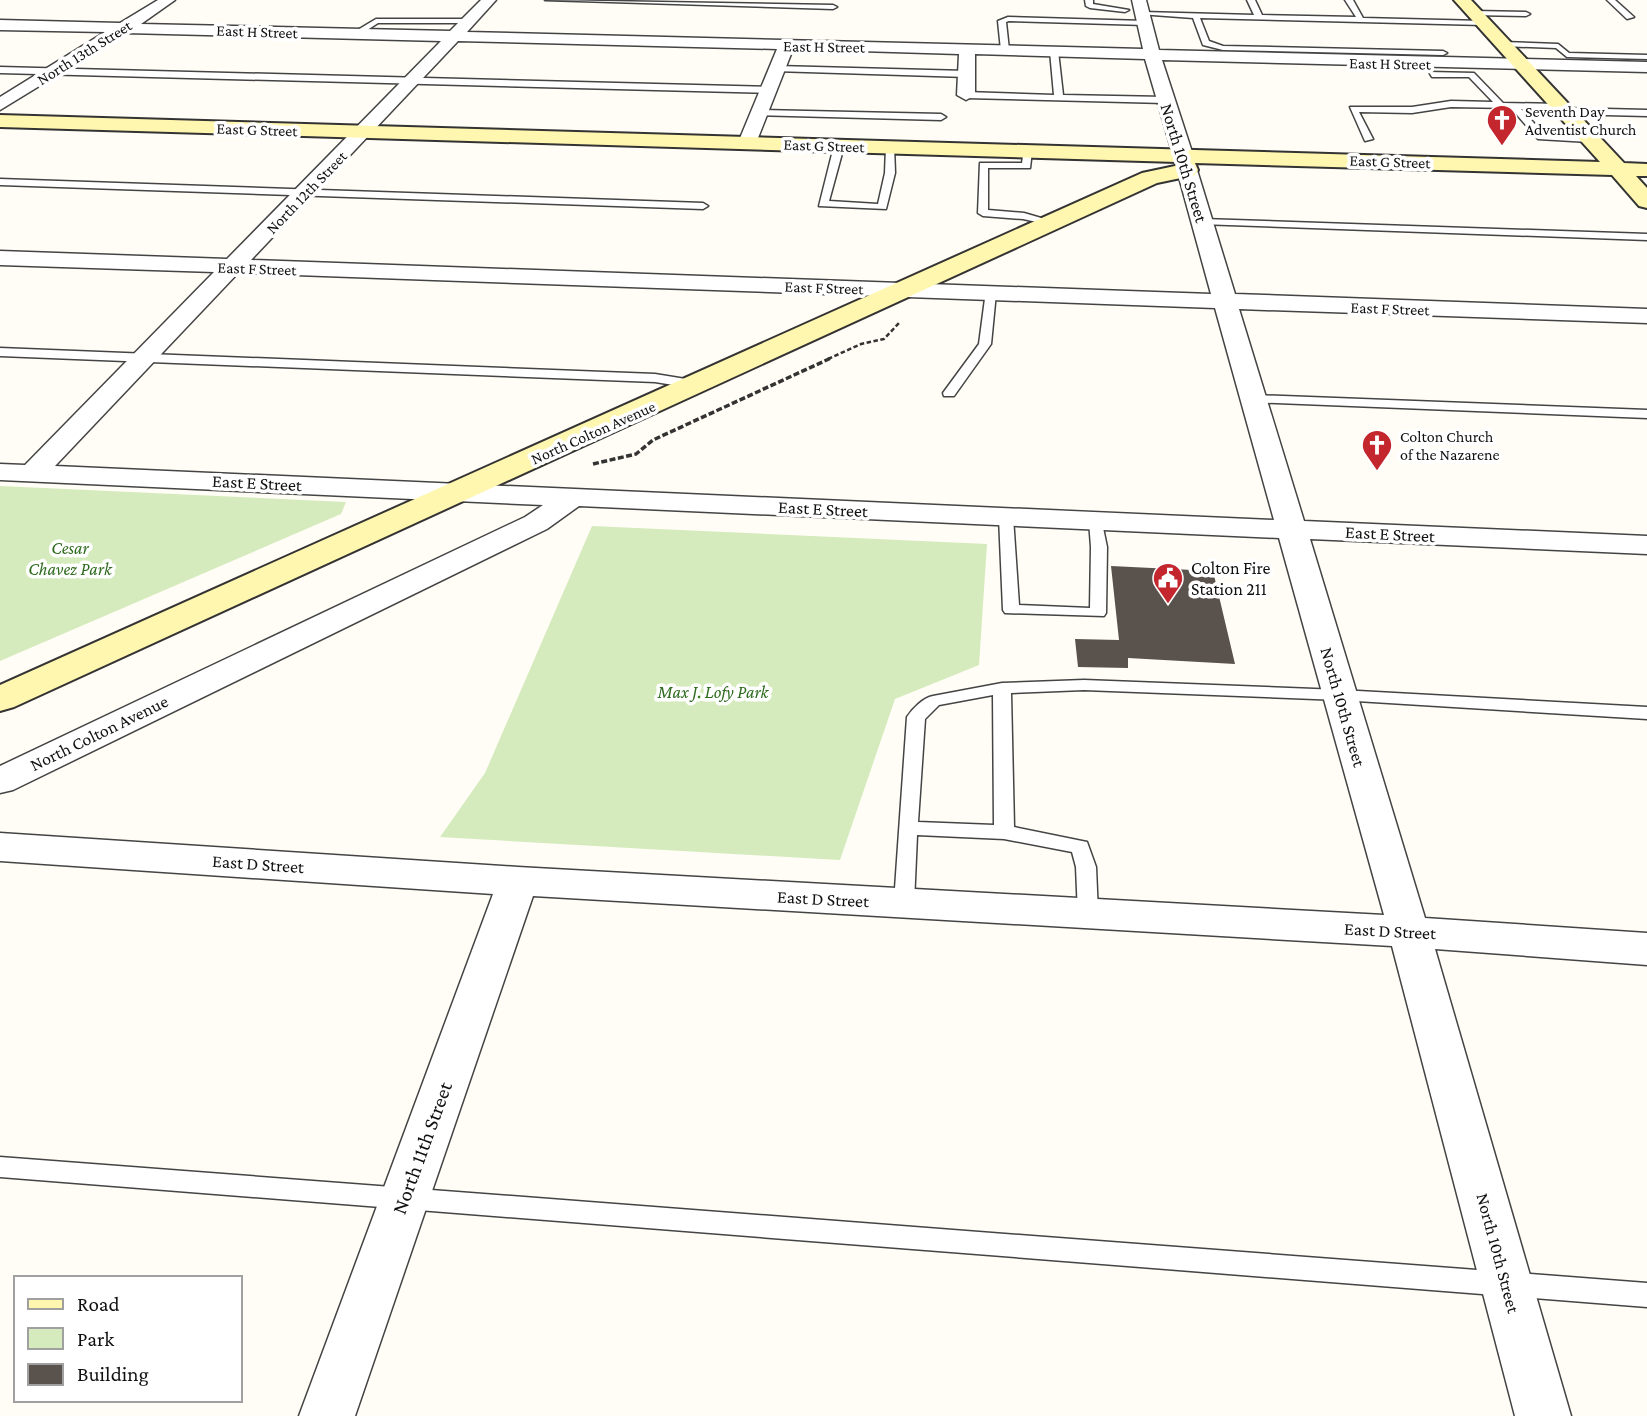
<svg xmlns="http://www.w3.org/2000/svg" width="1647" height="1416" viewBox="0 0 1647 1416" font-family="'Crimson Pro',serif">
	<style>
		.green { fill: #d5ebbd }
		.building { fill: #5a524d }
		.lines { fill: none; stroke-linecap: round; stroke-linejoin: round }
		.lane-casing { stroke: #444; stroke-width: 3 }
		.street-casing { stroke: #444; stroke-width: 3 }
		.secondary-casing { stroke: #333; stroke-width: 4 }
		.path-far1 { stroke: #333; stroke-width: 2.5; stroke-dasharray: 4.5 2.5; stroke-linecap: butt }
		.path { stroke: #333; stroke-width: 3.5; stroke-dasharray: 6 2.5; stroke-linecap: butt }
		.lane { fill: #fff; fill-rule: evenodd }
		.street { fill: #fff; fill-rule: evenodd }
		.secondary { fill: #fff6b0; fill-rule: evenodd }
		.labels { text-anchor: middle; stroke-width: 7; stroke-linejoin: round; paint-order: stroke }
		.far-street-label { font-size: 16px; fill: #111; stroke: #fff }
		.far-poi-label { font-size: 16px; fill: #111; stroke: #fff; text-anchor: start }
		.street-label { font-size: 18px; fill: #111; stroke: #fff }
		.park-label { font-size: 18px; font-style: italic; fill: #2f6b1f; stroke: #fff }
		.poi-label { font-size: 18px; fill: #111; stroke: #fff; text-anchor: start }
		.near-street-label { font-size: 21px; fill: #111; stroke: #fff }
	</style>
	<rect width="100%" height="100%" fill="#fffdf5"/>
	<g class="green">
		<polygon points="0,486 346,502 341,514 0,661"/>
		<polygon points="592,526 987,544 979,665 895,699 840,860 440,837 485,773"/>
	</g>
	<polygon class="building" points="1111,566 1213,571 1235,664 1128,658 1128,668 1078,667 1075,639 1119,640"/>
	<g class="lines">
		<g class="lane-casing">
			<g id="lane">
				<polygon points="545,0 833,5 837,7 833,9"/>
				<polygon points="1085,0 1093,0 1093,4 1129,10 1125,12 1090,8 1086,6"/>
				<polygon points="1247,0 1255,0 1262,15 1356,17 1345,0 1353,0 1363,18 1483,21 1487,23 1483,25 1200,18 1209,41 1223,46 1443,51 1447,53 1443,55 1223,50 1203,45 1193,18 1139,14 1143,12 1254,15"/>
				<polygon points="1607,0 1615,0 1634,17 1627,19"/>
				<polygon points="1474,11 1526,12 1530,14 1526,16 1471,15"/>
				<polygon points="1008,17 1145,21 1149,23 1145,25 1009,21 1006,22 1009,50 1005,52 1001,50 998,21"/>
				<polygon points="376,19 470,19 474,21 470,23 378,23 358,36 351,34"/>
				<polygon points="1503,42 1558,44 1569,53 1647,55 1647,59 1567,57 1556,48 1500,46"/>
				<polygon points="1054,49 1058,51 1063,95 1165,97 1169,100 1165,103 966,98 962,95 966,92 1054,95 1050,51"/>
				<polygon points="777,66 967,71 971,74 967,77 774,71"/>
				<polygon points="0,67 769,87 773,90 769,93 0,73"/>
				<polygon points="1429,72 1474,73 1503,103 1561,104 1565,108 1647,110 1647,116 1564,114 1560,110 1521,109 1544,134 1592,137 1592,141 1589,142 1538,139 1511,108 1451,107 1412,113 1359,112 1373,139 1365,141 1350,107 1412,107 1451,101 1493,102 1469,77 1432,77"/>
				<polygon points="760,110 941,114 946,117 941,120 757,115 756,113"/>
				<polygon points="839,143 844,146 829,201 878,204 885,173 886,147 894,145 895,173 886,209 819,206 834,146"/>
				<polygon points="1024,149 1032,151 1030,168 988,168 988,210 1024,213 1055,222 1055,226 1023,219 983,216 978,213 980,163 1022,163"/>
				<polygon points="0,179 703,203 708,206 703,209 0,185"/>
				<polygon points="1203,219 1647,234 1647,240 1199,224 1198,222"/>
				<polygon points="986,291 996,293 991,344 954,396 944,396 943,393 979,344"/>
				<polygon points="0,348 655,374 698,381 704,385 698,389 655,382 0,356"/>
				<polygon points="1255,395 1647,410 1647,418 1250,402 1250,396"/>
				<polygon points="1006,513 1013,517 1019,605 1090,608 1091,547 1089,521 1096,517 1101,518 1107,547 1106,613 1104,616 1005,613 1003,610 999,517"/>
				<path d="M1084,680L1340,690L1647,707V719L1340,700L1084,690L1011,693L1014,827L1087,842L1096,867L1098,914L1095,919L1088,922L1081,919L1078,914L1076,867L1072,852L1004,839L917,835L914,903L911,908L904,910L897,908L894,903L907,717C913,708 923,698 933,696L1002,683ZM993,695L994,825L918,822L925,719L939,705Z"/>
				<polygon points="0,1157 1647,1283 1647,1307 0,1177"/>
			</g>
		</g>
		<g class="street-casing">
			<path id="street" d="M158,0H175L141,24L450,31L481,0H496L467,32L1143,49L1132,0H1146L1159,50L1647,62V72L1162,60L1193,155L1183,161L1173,155L1145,59L975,54V95L966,100L957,95L959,54L793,49L756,143L747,149L738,143L777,49L458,41L251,260L1211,294L1177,170L1187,164L1197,170L1235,294L1647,309V323L1239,309L1304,521L1647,536V554L1310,539L1425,918L1647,933V965L1435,949L1571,1416H1515L1392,946L533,896L355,1416H299L493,894L0,861V833L518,867L1384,915L1279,538L579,506L547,529L13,790L0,793V766L525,517L543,505L0,480V464L25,465L214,272L0,265V251L227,259L441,41L126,33L0,110V97L105,32L0,30V20L120,23ZM238,273L1215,308L1274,520L55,466Z"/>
		</g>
		<g class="secondary-casing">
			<polygon id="secondary" points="1454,0 1471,0 1624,163 1647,164 1647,176 1636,176 1647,188 1647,208 1639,206 1612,175 1195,163 1198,170 1195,175 1157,183 14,707 0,711 0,685 1142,173 1175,166 1177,162 0,127 0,115 1600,162"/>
		</g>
		<polyline class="path-far1" points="828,359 861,344 884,339 899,323"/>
		<polyline class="path" points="593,464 636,454 653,440 831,358"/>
		<use href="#lane" class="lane"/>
		<use href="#street" class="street"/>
		<use href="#secondary" class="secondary"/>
	</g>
	<defs>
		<g id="church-pin" transform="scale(1.575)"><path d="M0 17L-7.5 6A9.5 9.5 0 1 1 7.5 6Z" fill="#c4262e" stroke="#fff"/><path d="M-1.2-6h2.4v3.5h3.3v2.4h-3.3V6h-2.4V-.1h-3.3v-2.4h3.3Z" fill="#fff"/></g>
		<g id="civic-pin" transform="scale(1.575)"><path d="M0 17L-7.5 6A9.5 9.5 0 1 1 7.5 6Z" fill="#c4262e" stroke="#fff"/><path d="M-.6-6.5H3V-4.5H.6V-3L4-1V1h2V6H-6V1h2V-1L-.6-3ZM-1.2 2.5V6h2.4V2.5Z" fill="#fff"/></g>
	</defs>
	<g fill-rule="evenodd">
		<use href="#church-pin" x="1502" y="120"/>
		<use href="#church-pin" x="1377" y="445"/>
		<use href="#civic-pin" x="1168" y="578"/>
	</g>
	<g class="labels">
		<g class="far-street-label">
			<text transform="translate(257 31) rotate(2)" y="6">East H Street</text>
			<text transform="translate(824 46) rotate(1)" y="6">East H Street</text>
			<text transform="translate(84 52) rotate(-32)" y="6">North 13th Street</text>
			<text transform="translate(1390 63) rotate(1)" y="6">East H Street</text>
			<text transform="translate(257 129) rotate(2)" y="6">East G Street</text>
			<text transform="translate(824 145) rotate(2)" y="6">East G Street</text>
			<text transform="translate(1390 161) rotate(2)" y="6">East G Street</text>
			<text transform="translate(306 192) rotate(-46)" y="6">North 12th Street</text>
			<text transform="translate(257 268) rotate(2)" y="6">East F Street</text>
			<text transform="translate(824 287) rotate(2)" y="6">East F Street</text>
			<text transform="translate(1390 308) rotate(2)" y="6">East F Street</text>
			<text transform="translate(593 432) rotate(-24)" y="6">North Colton Avenue</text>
		</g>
		<g class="far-poi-label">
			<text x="1525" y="117">Seventh Day<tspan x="1525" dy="18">Adventist Church</tspan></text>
			<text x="1400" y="442">Colton Church<tspan x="1400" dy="18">of the Nazarene</tspan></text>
		</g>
		<g class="street-label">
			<text transform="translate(1184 163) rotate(73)" y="6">North 10th Street</text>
			<text transform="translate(257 483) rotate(3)" y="6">East E Street</text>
			<text transform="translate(823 509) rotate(3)" y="6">East E Street</text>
			<text transform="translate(1390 534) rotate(3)" y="6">East E Street</text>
			<text transform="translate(1343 707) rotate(74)" y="6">North 10th Street</text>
			<text transform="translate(99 733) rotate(-26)" y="6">North Colton Avenue</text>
			<text transform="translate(258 864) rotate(4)" y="6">East D Street</text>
			<text transform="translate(823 899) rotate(3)" y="6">East D Street</text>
			<text transform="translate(1390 931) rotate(3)" y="6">East D Street</text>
			<text transform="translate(1498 1253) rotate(75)" y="6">North 10th Street</text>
		</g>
		<g class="park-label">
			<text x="70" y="554">Cesar<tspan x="70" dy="21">Chavez Park</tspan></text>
			<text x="713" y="698">Max J. Lofy Park</text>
		</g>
		<g class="poi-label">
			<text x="1191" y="574">Colton Fire<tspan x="1191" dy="21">Station 211</tspan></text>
		</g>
		<g class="near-street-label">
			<text transform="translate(422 1148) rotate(-70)" y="7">North 11th Street</text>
		</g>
	</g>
	<rect x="14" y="1276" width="228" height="126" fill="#ffffff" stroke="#a0a0a0" stroke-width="2"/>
	<rect x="28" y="1299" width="35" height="10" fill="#fff6b0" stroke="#a0a0a0" stroke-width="2"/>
	<text x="77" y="1311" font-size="21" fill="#111111">Road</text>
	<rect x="28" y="1328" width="35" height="21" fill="#d5ebbd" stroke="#a0a0a0" stroke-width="2"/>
	<text x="77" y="1346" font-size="21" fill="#111111">Park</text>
	<rect x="28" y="1364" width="35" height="21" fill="#5a524d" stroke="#a0a0a0" stroke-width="2"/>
	<text x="77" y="1381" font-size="21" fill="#111111">Building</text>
</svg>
